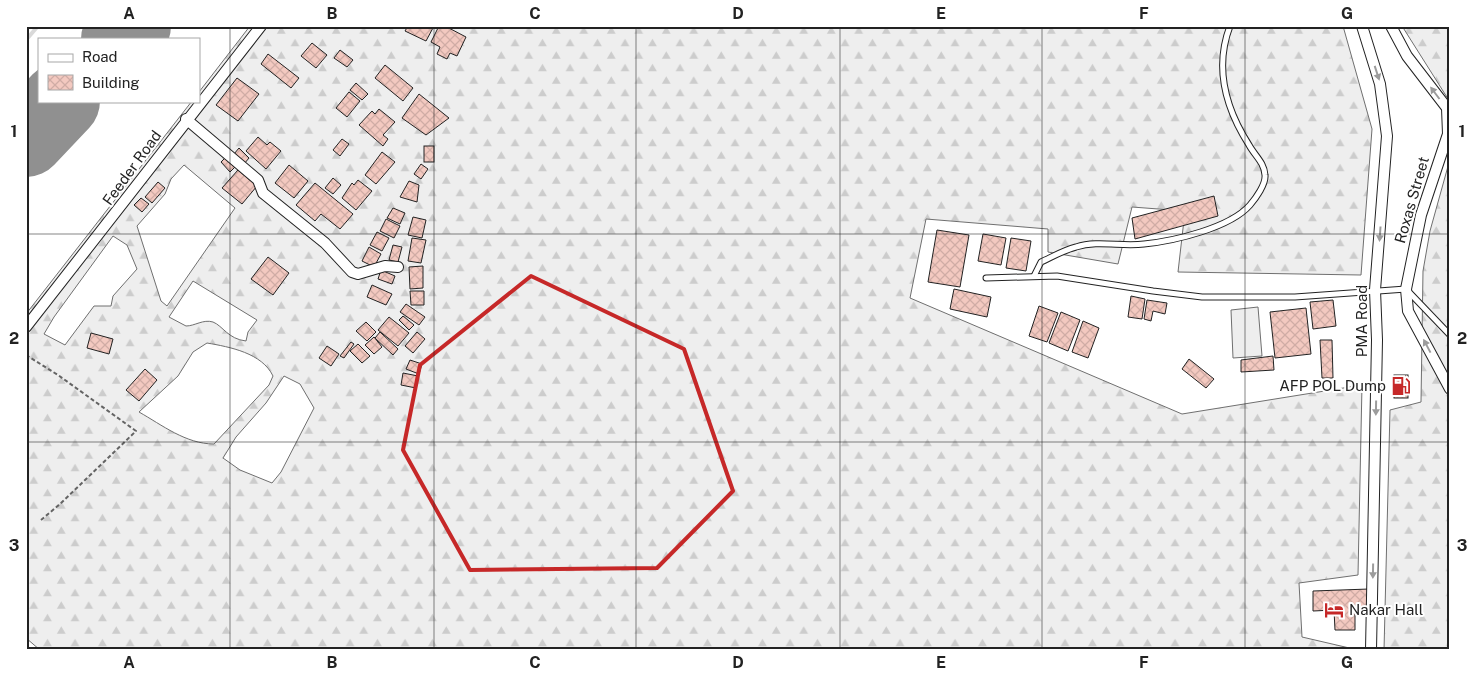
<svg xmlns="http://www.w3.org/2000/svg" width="1476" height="676" viewBox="0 0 1476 676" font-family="'Public Sans',sans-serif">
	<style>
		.forest { fill: url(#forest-firs); stroke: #6f6f6f; fill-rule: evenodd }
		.pitch { fill: #eee; stroke: #6f6f6f }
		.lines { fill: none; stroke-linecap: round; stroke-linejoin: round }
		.stream { stroke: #d9d9d9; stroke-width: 4 }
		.runway { stroke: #909090; stroke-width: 78 }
		.building { fill: url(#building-cross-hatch); stroke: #222 }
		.lane-casing { stroke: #222; stroke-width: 7 }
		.street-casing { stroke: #222; stroke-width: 12 }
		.path { stroke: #646464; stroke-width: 2; stroke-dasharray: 4 2.5; stroke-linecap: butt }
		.lane { stroke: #fff; stroke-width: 5 }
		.street { stroke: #fff; stroke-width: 10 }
		.oneway { fill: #9c9c9c }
		.marked { fill: none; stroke: #c62828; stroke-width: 4; stroke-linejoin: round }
		.grid { fill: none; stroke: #222; stroke-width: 1; stroke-opacity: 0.55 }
		.labels { text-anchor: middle; stroke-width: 4; stroke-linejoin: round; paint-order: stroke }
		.street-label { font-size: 15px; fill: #222; stroke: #fff }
		.poi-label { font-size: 15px; fill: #222; stroke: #fff; text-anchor: end }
		.neatline { fill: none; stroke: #222; stroke-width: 2 }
		.grid-label { font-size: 16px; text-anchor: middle; font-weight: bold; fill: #222 }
	</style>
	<defs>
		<pattern id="forest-firs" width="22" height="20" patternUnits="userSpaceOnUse" patternTransform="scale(1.25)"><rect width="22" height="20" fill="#eee"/><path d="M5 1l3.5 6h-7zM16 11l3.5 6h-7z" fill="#ccc"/></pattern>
		<pattern id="building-cross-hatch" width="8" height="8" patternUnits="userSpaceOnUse" patternTransform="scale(1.25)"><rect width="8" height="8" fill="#f3c9c0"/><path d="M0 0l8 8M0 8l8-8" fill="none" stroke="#d0aca5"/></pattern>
	</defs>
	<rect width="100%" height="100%" fill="#fff"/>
	<g class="forest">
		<path d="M250,26H1343L1372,129L1361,275L1178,272L1185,211L1132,207L1118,264L1048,252V229L926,219L910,298L1182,414L1362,385L1358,575L1299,583L1302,637L1358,650H40L26,638V314L192,101H199V92ZM184,165L235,208L167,306L161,301L137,226L165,194L171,179ZM113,236L127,245L137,269L113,296L111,306H94L65,345L44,334L54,317ZM193,281L257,320L248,332L246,341C228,339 223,326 213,322C203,319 195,326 186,326L169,317ZM207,343C230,347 262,353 273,376L269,385L214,444C186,444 162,425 139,412L178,376L193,352ZM284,376L300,384L314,408L281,472L272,483L240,470L223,458L236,437L266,403Z"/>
		<polygon points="1402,26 1450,26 1450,102"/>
		<polygon points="1450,159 1450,650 1384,650 1390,410 1421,402 1423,271 1430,231"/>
	</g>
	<polygon class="pitch" points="1258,307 1262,356 1233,358 1231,310"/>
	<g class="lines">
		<polyline class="stream" points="26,40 38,26"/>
		<g class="runway">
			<polyline points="120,39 132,26"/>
			<polyline points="26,138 61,101"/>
		</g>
	</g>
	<g class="building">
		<polygon points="408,26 434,26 426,41 405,31"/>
		<polygon points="439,26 445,26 466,37 457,56 450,53 447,59 437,54 440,47 431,42"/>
		<polygon points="312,43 327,55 316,68 301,56"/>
		<polygon points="340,50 353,60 347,67 334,58"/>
		<polygon points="268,54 299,78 291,88 261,64"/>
		<polygon points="385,65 413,88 403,101 375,78"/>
		<polygon points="237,78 259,94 238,121 216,105"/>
		<polygon points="356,83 368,94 362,100 350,90"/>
		<polygon points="349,92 360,101 347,117 336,108"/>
		<polygon points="419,94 449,118 426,135 402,118"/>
		<polygon points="379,109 395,122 383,135 388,139 383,146 359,125 372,111 375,114"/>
		<polygon points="258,137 267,145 270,142 281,151 266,169 246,151"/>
		<polygon points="342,139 349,144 340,156 333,150"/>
		<rect x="424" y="146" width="10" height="16"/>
		<polygon points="239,148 249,158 244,164 234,154"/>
		<polygon points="382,152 395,162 376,184 365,175"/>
		<polygon points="227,156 236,166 230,172 221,162"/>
		<polygon points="421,164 428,169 421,179 414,174"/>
		<polygon points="289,165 308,181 294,198 275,183"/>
		<polygon points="238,170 257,186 242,204 222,188"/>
		<polygon points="333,178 341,185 333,194 325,188"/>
		<polygon points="358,180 372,191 356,210 342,198 352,183 354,185"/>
		<polygon points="409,181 419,185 417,202 400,197"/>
		<polygon points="158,182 165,188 152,203 145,197"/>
		<polygon points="315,183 353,214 340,229 321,214 315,221 296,205"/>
		<polygon points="1214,196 1218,216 1135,239 1132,218"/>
		<polygon points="141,198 149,204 142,212 134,205"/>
		<polygon points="393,208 405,213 400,224 387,218"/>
		<polygon points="413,217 426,220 422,238 408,235"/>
		<polygon points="386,219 400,226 394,238 380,231"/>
		<polygon points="937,230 969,235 960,287 928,282"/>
		<polygon points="377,232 389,238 382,251 370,245"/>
		<polygon points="983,234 1006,238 1001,265 978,261"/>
		<polygon points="412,238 426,240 421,263 408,261"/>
		<polygon points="1011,238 1031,241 1026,271 1006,268"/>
		<polygon points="393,245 402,247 398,262 389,260"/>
		<polygon points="369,247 381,254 374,267 362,261"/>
		<polygon points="268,257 289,273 273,295 251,279"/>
		<polygon points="423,266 423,288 410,289 409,267"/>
		<polygon points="381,270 395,276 392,284 378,279"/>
		<polygon points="372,285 392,294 386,305 367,297"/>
		<polygon points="954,289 991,297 987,317 950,309"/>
		<polygon points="410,291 424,291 424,305 411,305"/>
		<polygon points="1131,296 1145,299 1142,319 1128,317"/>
		<polygon points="1147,300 1167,303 1165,314 1153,311 1151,321 1144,319"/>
		<polygon points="1333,300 1336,326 1313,329 1310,302"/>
		<polygon points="406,304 425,317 419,325 400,312"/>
		<polygon points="1039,306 1058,313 1047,342 1029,336"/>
		<polygon points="1306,308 1311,354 1275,358 1270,312"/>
		<polygon points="1061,312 1080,320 1068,351 1049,343"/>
		<polygon points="403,316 414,325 409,330 399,320"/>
		<polygon points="389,317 409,333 398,346 378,330"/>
		<polygon points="1083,321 1099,328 1088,358 1072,352"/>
		<polygon points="366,322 376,332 367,341 356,331"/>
		<polygon points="380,332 398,349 393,355 375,338"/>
		<polygon points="417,332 425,339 413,353 405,346"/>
		<polygon points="91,333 113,339 109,354 87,348"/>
		<polygon points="374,337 382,347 374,354 365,345"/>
		<polygon points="1320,340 1332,340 1333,378 1322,378"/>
		<polygon points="351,342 354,344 344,358 340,356"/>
		<polygon points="358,344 370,356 362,363 350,351"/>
		<polygon points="327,346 339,354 331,366 319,358"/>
		<polygon points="1273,356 1274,370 1241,372 1241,360"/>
		<polygon points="1189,359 1214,379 1206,388 1182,369"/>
		<polygon points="410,360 422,364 419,374 406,369"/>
		<polygon points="145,369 157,380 139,401 126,390"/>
		<polygon points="403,373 418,376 416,388 401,385"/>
		<rect x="1394" y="375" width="14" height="23"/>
		<polygon points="1369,589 1370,609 1355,610 1355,630 1335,630 1334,610 1313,611 1313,591"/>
	</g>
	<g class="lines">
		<g class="lane-casing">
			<g id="lane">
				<path d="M1034,276L1041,262C1052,257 1064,250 1076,247C1098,240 1122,247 1144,244C1174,241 1230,228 1250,205C1256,198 1266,184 1265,175C1264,162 1255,156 1249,145C1226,109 1214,68 1230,26"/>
				<polyline points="986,278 1057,276 1153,291 1202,297 1295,297 1406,289 1450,335"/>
			</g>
		</g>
		<g class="street-casing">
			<g id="street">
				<polyline points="1362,26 1380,84 1387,136 1375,290 1377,340 1371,650"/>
				<polyline points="1391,26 1407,56 1447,108 1448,134 1421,215 1406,289 1408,311 1450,389"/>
				<polyline points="186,119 258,180 263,193 325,243 352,272 358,274 385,266 398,267"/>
				<polyline points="26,327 261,26"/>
			</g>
		</g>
		<polyline class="path" points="26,355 58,375 136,431 60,504 41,520"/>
		<use href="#lane" class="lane"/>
		<use href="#street" class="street"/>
	</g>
	<defs><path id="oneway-solid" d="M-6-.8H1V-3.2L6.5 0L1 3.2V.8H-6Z" transform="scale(1.25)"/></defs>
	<g class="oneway">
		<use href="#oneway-solid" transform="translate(1377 73) rotate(72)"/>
		<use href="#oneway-solid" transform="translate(1435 93) rotate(-127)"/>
		<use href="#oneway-solid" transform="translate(1380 234) rotate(94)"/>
		<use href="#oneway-solid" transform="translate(1427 346) rotate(-118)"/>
		<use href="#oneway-solid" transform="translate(1376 408) rotate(91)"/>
		<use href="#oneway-solid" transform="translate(1373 571) rotate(91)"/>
	</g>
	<path class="marked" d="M531,276L684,349L733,491L657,568L470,570L403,450L420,365Z"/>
	<path class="grid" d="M230,26V650M434,26V650M636,26V650M840,26V650M1042,26V650M1245,26V650M26,234H1450M26,442H1450"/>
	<defs>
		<g id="fuel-bare" transform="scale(1.5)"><path d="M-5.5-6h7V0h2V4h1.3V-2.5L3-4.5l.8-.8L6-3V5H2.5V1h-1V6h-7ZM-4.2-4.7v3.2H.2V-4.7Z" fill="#c62828" stroke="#fff" stroke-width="2.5" paint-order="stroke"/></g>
		<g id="hotel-bare" transform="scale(1.5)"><path d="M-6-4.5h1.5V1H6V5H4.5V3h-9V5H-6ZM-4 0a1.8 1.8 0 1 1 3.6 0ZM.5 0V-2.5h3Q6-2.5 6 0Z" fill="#c62828" stroke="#fff" stroke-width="2.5" paint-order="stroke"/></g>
	</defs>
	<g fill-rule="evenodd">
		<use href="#fuel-bare" x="1401" y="386"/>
		<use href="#hotel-bare" x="1334" y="610"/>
	</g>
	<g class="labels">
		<g class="street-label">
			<text transform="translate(132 168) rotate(-54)" y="5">Feeder Road</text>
			<text transform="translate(1412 200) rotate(-74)" y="5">Roxas Street</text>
			<text transform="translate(1362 321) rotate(-90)" y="5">PMA Road</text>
		</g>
		<g class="poi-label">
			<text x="1386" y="391">AFP POL Dump</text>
			<text x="1349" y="615" text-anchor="start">Nakar Hall</text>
		</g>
	</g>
	<rect width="1476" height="676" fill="none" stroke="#ffffff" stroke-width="55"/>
	<rect x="38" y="38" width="162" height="65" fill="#ffffff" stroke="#a7a7a7"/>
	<rect x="48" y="54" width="25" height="8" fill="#ffffff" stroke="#a7a7a7"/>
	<text x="82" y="62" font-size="15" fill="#222222">Road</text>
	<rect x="48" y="75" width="25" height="15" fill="url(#building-cross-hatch)" stroke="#a7a7a7"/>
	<text x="82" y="88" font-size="15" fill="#222222">Building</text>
	<rect x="28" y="28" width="1420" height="620" class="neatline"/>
	<g class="grid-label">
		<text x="129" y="19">A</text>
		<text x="332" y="19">B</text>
		<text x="535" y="19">C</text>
		<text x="738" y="19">D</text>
		<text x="941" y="19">E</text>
		<text x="1144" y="19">F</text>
		<text x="1347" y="19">G</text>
		<text x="14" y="137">1</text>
		<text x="1462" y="137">1</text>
		<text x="14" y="344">2</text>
		<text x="1462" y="344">2</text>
		<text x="14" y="551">3</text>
		<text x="1462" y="551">3</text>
		<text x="129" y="668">A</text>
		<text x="332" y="668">B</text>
		<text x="535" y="668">C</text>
		<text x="738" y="668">D</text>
		<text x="941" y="668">E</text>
		<text x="1144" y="668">F</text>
		<text x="1347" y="668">G</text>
	</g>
</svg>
